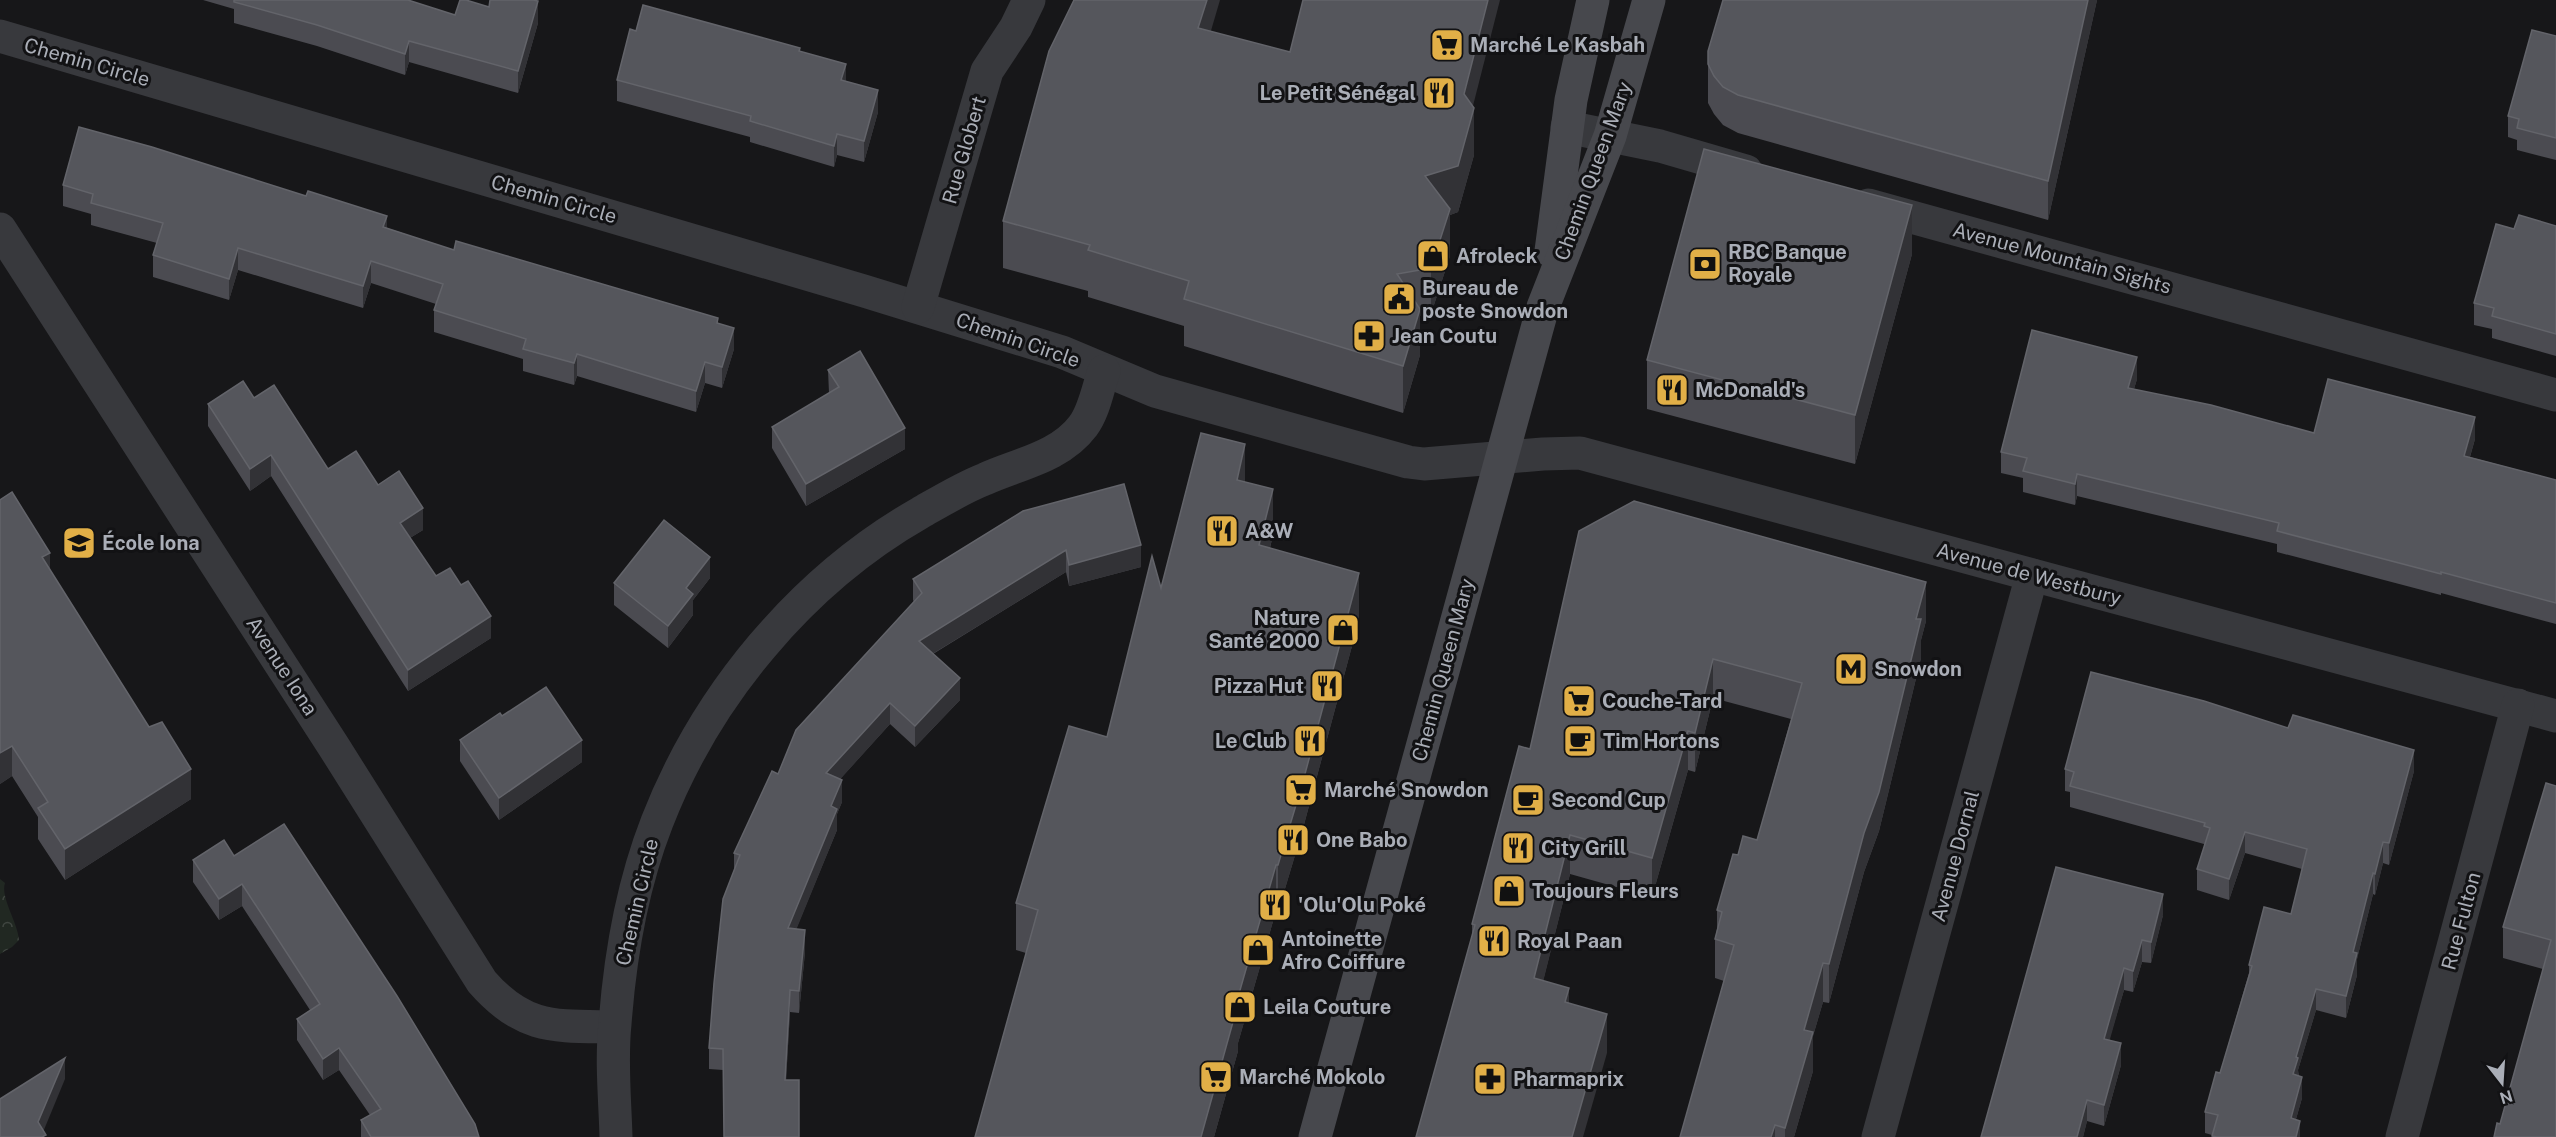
<svg xmlns="http://www.w3.org/2000/svg" width="2556" height="1137" viewBox="0 0 2556 1137" font-family="'Public Sans',sans-serif">
	<style>
		.park { fill: url(#park-crowns) }
		.lines { fill: none; stroke-linecap: round; stroke-linejoin: round }
		.street { stroke: #38393d; stroke-width: 33 }
		.secondary { stroke: #47484d; stroke-width: 33 }
		.wall { fill: #4b4b51 }
		.shaded-wall { fill: #323236 }
		.building { fill: #55565c; stroke: #63646a; stroke-width: 1.5 }
		.labels { text-anchor: middle; stroke-width: 6; stroke-linejoin: round; paint-order: stroke }
		.poi-label { font-size: 20px; font-weight: bold; fill: #aaaeb7; stroke: #121214; text-anchor: start }
		.street-label { font-size: 20px; fill: #aaaeb7; stroke: #121214 }
	</style>
	<defs>
		<pattern id="park-crowns" width="20" height="18" patternUnits="userSpaceOnUse" patternTransform="scale(1.5)"><rect width="20" height="18" fill="#212822"/><path d="M2 6a3 3 0 1 1 6 0M12 15a3 3 0 1 1 6 0" fill="none" stroke="#3f4540"/></pattern>
	</defs>
	<rect width="100%" height="100%" fill="#171719"/>
	<path class="park" d="M0,879L5,883C0,897 18,923 19,940L12,947L0,954Z"/>
	<g class="lines">
		<g class="street">
			<polyline points="0,36 864,291 1062,352 1155,391 1408,462 1424,464 1543,454 1580,453 2556,716"/>
			<polyline points="1567,127 1660,146 1746,171"/>
			<polyline points="1868,205 2556,395"/>
			<path d="M0,229L334,747L482,982C524,1030 555,1026 614,1027"/>
			<polyline points="918,307 987,71 1016,27 1029,0"/>
			<path d="M616,1137C615,1100 611,1061 615,1024C620,956 632,886 657,822C706,696 801,581 920,513C941,501 962,488 985,479C1018,464 1060,457 1083,426C1094,412 1098,388 1104,371"/>
			<polyline points="1878,1137 2032,575"/>
			<polyline points="2402,1137 2518,705"/>
		</g>
		<g class="secondary">
			<polyline points="1551,251 1571,100 1593,0"/>
			<polyline points="1315,1137 1543,307 1610,136 1649,0"/>
		</g>
	</g>
	<g class="wall">
		<polygon points="203,0 408,0 455,15 538,23 518,93 409,62 405,75 317,46 234,23 234,9"/>
		<polygon points="2097,0 2048,220 1738,133 1723,125 1714,114 1708,103 1708,51"/>
		<polygon points="636,31 800,52 846,81 878,112 864,162 837,155 834,167 750,142 750,137 617,101 617,80"/>
		<polygon points="1211,32 1473,106 1474,155 1458,212 1450,215 1450,256 1431,314 1420,316 1420,355 1403,413 1184,346 1184,326 1088,297 1088,291 1003,268 1003,221"/>
		<polygon points="2556,36 2556,160 2517,150 2517,140 2508,137 2508,116"/>
		<polygon points="63,185 387,228 454,250 718,323 734,349 722,388 705,383 696,412 577,376 574,385 523,371 523,359 434,332 434,310 436,304 371,283 363,308 238,270 229,300 153,277 153,255 157,243 91,225 91,214 63,206"/>
		<polygon points="2556,226 2556,356 2492,338 2492,329 2474,325 2474,303 2514,229"/>
		<polygon points="1912,254 1855,464 1647,409 1647,360"/>
		<polygon points="828,370 905,449 806,506 772,448 772,427 829,393"/>
		<polygon points="2137,379 2134,389 2314,433 2475,439 2470,457 2556,480 2556,624 2441,593 2441,595 2277,552 2277,544 2077,496 2075,505 2023,492 2023,478 2001,473 2001,452"/>
		<polygon points="254,398 328,469 378,485 423,530 410,538 436,576 491,638 408,691 271,476 250,491 208,426 208,404"/>
		<polygon points="1245,482 1273,535 1270,548 1359,620 1302,832 1278,912 1276,911 1238,1043 1238,1051 1214,1137 975,1137 1026,953 1016,950 1016,903 1107,737 1161,588"/>
		<polygon points="1124,484 1141,567 1069,586 1066,572 933,654 960,700 915,747 890,724 840,779 842,802 837,814 837,830 796,929 805,952 799,1013 790,1012 786,1080 799,1137 723,1070 709,1069 709,1048 734,872 734,853 778,774 914,602 913,600 913,579"/>
		<polygon points="1579,531 1926,621 1921,640 1921,658 1879,831 1864,872 1829,1003 1823,1002 1813,1036 1813,1071 1794,1137 1680,1137 1724,981 1715,978 1715,939 1717,929 1717,910 1738,855 1757,840 1791,719 1713,698 1695,772 1688,770 1652,897 1570,874 1543,981 1569,1003 1607,1053 1472,938 1472,924 1530,749"/>
		<polygon points="50,571 191,799 65,880 38,839 38,817 12,776 0,784"/>
		<polygon points="710,578 693,600 693,615 668,648 614,605 614,583"/>
		<polygon points="502,716 582,762 499,820 460,761 460,740"/>
		<polygon points="2065,769 2414,771 2389,865 2383,863 2375,895 2373,894 2357,959 2357,975 2346,1018 2316,1010 2298,1070 2302,1098 2296,1119 2300,1137 2212,1137 2212,1135 2205,1133 2205,1112 2220,1073 2249,973 2249,965 2291,914 2302,869 2245,853 2229,900 2197,890 2197,869 2204,847 2204,844 2070,807 2070,792 2065,791"/>
		<polygon points="2556,786 2556,1137 2500,1124 2543,969 2503,958 2503,927"/>
		<polygon points="234,856 479,1137 361,1137 361,1120 370,1115 339,1070 323,1080 297,1040 297,1019 310,1010 242,906 219,920 193,882 193,860"/>
		<polygon points="2163,915 2151,963 2142,962 2133,992 2124,990 2109,1040 2121,1065 2104,1126 2087,1121 2083,1137 1981,1137"/>
	</g>
	<g class="shaded-wall">
		<polygon points="1207,0 1220,0 1198,75 1198,28"/>
		<polygon points="1488,0 1500,0 1464,141 1464,94"/>
		<polygon points="2088,0 2097,0 2048,220 2048,181"/>
		<polygon points="538,1 538,23 518,93 518,71"/>
		<polygon points="409,41 409,62 405,75 405,54"/>
		<polygon points="846,64 846,85 841,80"/>
		<polygon points="878,90 878,112 864,162 864,141"/>
		<polygon points="1474,108 1474,155 1458,212 1450,215 1450,256 1431,314 1431,268 1425,176"/>
		<polygon points="837,134 837,155 834,167 834,146"/>
		<polygon points="1912,205 1912,254 1855,464 1855,415"/>
		<polygon points="387,216 387,238 383,227"/>
		<polygon points="238,248 238,270 229,300 229,279"/>
		<polygon points="371,261 371,283 363,308 363,286"/>
		<polygon points="1420,309 1420,355 1403,413 1403,366"/>
		<polygon points="734,328 734,349 722,388 722,367"/>
		<polygon points="577,354 577,376 574,385 574,363"/>
		<polygon points="2137,357 2137,379 2128,409 2128,388"/>
		<polygon points="705,362 705,383 696,412 696,391"/>
		<polygon points="2475,417 2475,439 2464,477 2464,456"/>
		<polygon points="905,428 905,449 806,506 806,484"/>
		<polygon points="1245,444 1245,491 1237,480"/>
		<polygon points="271,455 271,476 250,491 250,469"/>
		<polygon points="2077,474 2077,496 2075,505 2075,484"/>
		<polygon points="1273,489 1273,535 1259,592 1259,545"/>
		<polygon points="423,508 423,530 400,544 400,523"/>
		<polygon points="1141,545 1141,567 1069,586 1069,565"/>
		<polygon points="1066,550 1066,572 919,662 919,641"/>
		<polygon points="50,553 50,583 42,557"/>
		<polygon points="710,557 710,578 693,600 693,615 668,648 668,626 686,588"/>
		<polygon points="1359,573 1359,620 1302,832 1278,912 1278,865"/>
		<polygon points="1926,582 1926,621 1921,640 1921,658 1879,831 1864,872 1829,1003 1829,964 1864,833 1916,619"/>
		<polygon points="491,616 491,638 408,691 408,670"/>
		<polygon points="1713,659 1713,698 1695,772 1695,733"/>
		<polygon points="960,678 960,700 915,747 915,726"/>
		<polygon points="890,703 890,724 826,795 826,773"/>
		<polygon points="1688,731 1688,770 1652,897 1652,858"/>
		<polygon points="582,740 582,762 499,820 499,798"/>
		<polygon points="12,746 12,776 0,784 0,753"/>
		<polygon points="2414,750 2414,771 2389,865 2389,843"/>
		<polygon points="191,769 191,799 65,880 65,849"/>
		<polygon points="842,780 842,802 837,814 837,830 788,950 788,928 831,806"/>
		<polygon points="2245,832 2245,853 2229,900 2229,879"/>
		<polygon points="1570,835 1570,874 1534,1018 1534,978"/>
		<polygon points="2383,842 2383,863 2375,895 2375,874"/>
		<polygon points="1276,865 1276,911 1238,1043 1238,1051 1214,1137 1201,1137 1236,1004"/>
		<polygon points="2373,873 2373,894 2357,959 2357,975 2346,1018 2346,996 2353,952"/>
		<polygon points="242,884 242,906 219,920 219,899"/>
		<polygon points="2163,894 2163,915 2151,963 2151,942"/>
		<polygon points="805,930 805,952 799,1013 799,991"/>
		<polygon points="2142,940 2142,962 2133,992 2133,971"/>
		<polygon points="1823,963 1823,1002 1813,1036 1813,1071 1794,1137 1785,1137 1785,1128 1804,1030"/>
		<polygon points="2124,968 2124,990 2104,1060 2104,1039"/>
		<polygon points="1569,988 1569,1027 1565,1002"/>
		<polygon points="2316,989 2316,1010 2298,1070 2298,1079 2293,1074 2296,1057"/>
		<polygon points="790,990 790,1012 785,1101 785,1080"/>
		<polygon points="1607,1014 1607,1053 1583,1137 1572,1137"/>
		<polygon points="2121,1043 2121,1065 2104,1126 2104,1105"/>
		<polygon points="339,1048 339,1070 323,1080 323,1059"/>
		<polygon points="65,1058 65,1079 41,1137 38,1122"/>
		<polygon points="2302,1077 2302,1098 2291,1137 2291,1118"/>
		<polygon points="2087,1100 2087,1121 2083,1137 2077,1137"/>
		<polygon points="2300,1121 2300,1137 2296,1137"/>
		<polygon points="1775,1125 1775,1137 1771,1137"/>
	</g>
	<g class="building">
		<polygon points="234,0 408,0 455,15 460,0 466,0 489,7 490,0 533,0 538,1 518,71 409,41 405,54 317,25 234,2"/>
		<polygon points="1074,0 1207,0 1198,28 1290,52 1303,0 1488,0 1464,94 1474,108 1458,166 1425,176 1450,209 1431,268 1397,274 1420,309 1403,366 1184,299 1189,281 1088,250 1090,245 1003,221 1049,51"/>
		<polygon points="1723,0 2088,0 2048,181 1738,95 1723,87 1714,76 1708,64 1708,51"/>
		<polygon points="643,5 800,48 799,51 846,64 841,80 878,90 864,141 837,134 834,146 750,121 751,116 617,80 630,29 636,31"/>
		<polygon points="2532,30 2556,36 2556,138 2517,128 2519,119 2508,116"/>
		<polygon points="79,127 152,147 306,196 308,191 387,216 383,227 454,250 456,241 718,318 717,323 734,328 722,367 705,362 696,391 577,354 574,363 523,349 526,339 434,310 443,284 371,261 363,286 238,248 229,279 153,255 163,223 91,203 93,194 63,185"/>
		<polygon points="1704,149 1912,205 1855,415 1647,360"/>
		<polygon points="2519,215 2556,226 2556,334 2492,316 2494,308 2474,303 2496,224 2514,229"/>
		<polygon points="2032,330 2137,357 2128,388 2211,405 2314,433 2328,379 2475,417 2464,456 2556,480 2556,603 2441,572 2441,574 2277,531 2279,523 2077,474 2075,484 2023,471 2027,458 2001,452"/>
		<polygon points="860,351 905,428 806,484 772,427 839,387 828,370"/>
		<polygon points="243,381 254,398 274,385 328,469 356,451 378,485 399,471 423,508 400,523 436,576 450,568 461,585 468,581 491,616 408,670 271,455 250,469 208,404"/>
		<polygon points="1201,433 1245,444 1237,480 1273,489 1259,545 1359,573 1302,785 1278,865 1276,865 1236,1004 1238,1004 1201,1137 975,1137 1038,910 1016,903 1069,726 1107,737 1152,556 1161,588"/>
		<polygon points="1124,484 1141,545 1069,565 1066,550 919,641 960,678 915,726 890,703 826,773 842,780 831,806 837,809 788,928 805,930 799,991 790,990 785,1080 799,1080 799,1137 724,1137 723,1049 709,1048 714,983 723,899 740,855 734,853 772,771 778,774 796,730 922,593 913,579 1023,511"/>
		<polygon points="12,492 50,553 42,557 149,727 162,722 191,769 65,849 38,808 48,802 12,746 0,753 0,500"/>
		<polygon points="1634,501 1926,582 1916,619 1921,619 1879,792 1864,833 1829,964 1823,963 1804,1030 1813,1032 1785,1128 1775,1125 1771,1137 1680,1137 1734,945 1715,939 1722,912 1717,910 1733,854 1738,855 1743,836 1757,840 1802,683 1713,659 1695,733 1688,731 1652,858 1570,835 1534,978 1569,988 1565,1002 1607,1014 1572,1137 1416,1137 1475,925 1472,924 1519,746 1530,749 1579,531"/>
		<polygon points="664,520 710,557 686,588 693,594 668,626 614,583"/>
		<polygon points="2091,672 2204,701 2288,728 2293,715 2414,750 2389,843 2383,842 2375,874 2373,873 2353,952 2357,953 2346,996 2316,989 2296,1057 2298,1058 2293,1074 2302,1077 2291,1118 2300,1121 2296,1137 2217,1137 2212,1136 2218,1115 2205,1112 2216,1072 2220,1073 2252,966 2249,965 2264,907 2291,914 2307,849 2245,832 2229,879 2197,869 2210,828 2204,826 2205,823 2070,786 2074,772 2065,769"/>
		<polygon points="546,687 582,740 499,798 460,740 500,713 502,716"/>
		<polygon points="2546,783 2556,786 2556,1137 2494,1137 2497,1123 2500,1124 2551,940 2503,927"/>
		<polygon points="284,824 397,996 475,1124 479,1137 371,1137 361,1120 381,1109 339,1048 323,1059 297,1019 320,1004 242,884 219,899 193,860 224,840 234,856"/>
		<polygon points="2056,867 2163,894 2151,942 2142,940 2133,971 2124,968 2104,1039 2121,1043 2104,1105 2087,1100 2077,1137 1981,1137"/>
		<polygon points="65,1058 38,1122 46,1135 42,1137 0,1137 0,1099"/>
	</g>
	<defs>
		<g id="supermarket-square" transform="scale(1.725)"><rect x="-9" y="-9" width="18" height="18" rx="4" fill="#e1af47" stroke="#121214"/><path d="M-6-5.5h2.5l.6 2H6L4.5 2H-2.5L-4.4-4H-6ZM-1.5 3.2a1.3 1.3 0 1 0 .1 0ZM3 3.2a1.3 1.3 0 1 0 .1 0Z" fill="#111"/></g>
		<g id="restaurant-square" transform="scale(1.725)"><rect x="-9" y="-9" width="18" height="18" rx="4" fill="#e1af47" stroke="#121214"/><path d="M-5-6h1v4h1v-4h1v4h1v-4h1v5L-1.5 .5V6h-2V.5L-5-1ZM5-6V6H3V1.5H1.5Q1.5-4 5-6Z" fill="#111"/></g>
		<g id="shop-square" transform="scale(1.725)"><rect x="-9" y="-9" width="18" height="18" rx="4" fill="#e1af47" stroke="#121214"/><path d="M-5-2.5h2.3a2.7 3.5 0 0 1 5.4 0H5L5.5 6h-11ZM-1.5-2.5h3a1.5 2.3 0 0 0-3 0Z" fill="#111"/></g>
		<g id="bank-square" transform="scale(1.725)"><rect x="-9" y="-9" width="18" height="18" rx="4" fill="#e1af47" stroke="#121214"/><path d="M-6-4H6V4H-6ZM0-2.3a2.3 2.3 0 1 0 0 4.6a2.3 2.3 0 1 0 0-4.6Z" fill="#111"/></g>
		<g id="civic-square" transform="scale(1.725)"><rect x="-9" y="-9" width="18" height="18" rx="4" fill="#e1af47" stroke="#121214"/><path d="M-.6-6.5H3V-4.5H.6V-3L4-1V1h2V6H-6V1h2V-1L-.6-3ZM-1.2 2.5V6h2.4V2.5Z" fill="#111"/></g>
		<g id="pharmacy-square" transform="scale(1.725)"><rect x="-9" y="-9" width="18" height="18" rx="4" fill="#e1af47" stroke="#121214"/><path d="M-2-6h4v4h4v4h-4v4h-4v-4h-4v-4h4Z" fill="#111"/></g>
		<g id="school-square" transform="scale(1.725)"><rect x="-9" y="-9" width="18" height="18" rx="4" fill="#e1af47" stroke="#121214"/><path d="M0-5L7-2L0 1L-7-2ZM-4 1L0 2.5L4 1V4Q0 6-4 4Z" fill="#111"/></g>
		<g id="metro-square" transform="scale(1.725)"><rect x="-9" y="-9" width="18" height="18" rx="4" fill="#e1af47" stroke="#121214"/><path d="M-5.5 5V-5H-3L0 0L3-5H5.5V5H3V-.5L0 4L-3-.5V5Z" fill="#111"/></g>
		<g id="cafe-square" transform="scale(1.725)"><rect x="-9" y="-9" width="18" height="18" rx="4" fill="#e1af47" stroke="#121214"/><path d="M-5.5-4.5H6V0H3Q3 3.5 0 3.5H-2.5Q-5.5 3.5-5.5 0ZM3-3.2v2h1.7v-2ZM-6 4.5H4V6H-6Z" fill="#111"/></g>
	</defs>
	<g fill-rule="evenodd">
		<use href="#supermarket-square" x="1447" y="45"/>
		<use href="#restaurant-square" x="1439" y="93"/>
		<use href="#shop-square" x="1433" y="256"/>
		<use href="#bank-square" x="1705" y="264"/>
		<use href="#civic-square" x="1399" y="299"/>
		<use href="#pharmacy-square" x="1369" y="336"/>
		<use href="#restaurant-square" x="1672" y="390"/>
		<use href="#restaurant-square" x="1222" y="531"/>
		<use href="#school-square" x="79" y="543"/>
		<use href="#shop-square" x="1343" y="630"/>
		<use href="#metro-square" x="1851" y="669"/>
		<use href="#restaurant-square" x="1327" y="686"/>
		<use href="#supermarket-square" x="1579" y="701"/>
		<use href="#restaurant-square" x="1310" y="741"/>
		<use href="#cafe-square" x="1580" y="741"/>
		<use href="#supermarket-square" x="1301" y="790"/>
		<use href="#cafe-square" x="1528" y="800"/>
		<use href="#restaurant-square" x="1293" y="840"/>
		<use href="#restaurant-square" x="1518" y="848"/>
		<use href="#shop-square" x="1509" y="891"/>
		<use href="#restaurant-square" x="1275" y="905"/>
		<use href="#restaurant-square" x="1494" y="941"/>
		<use href="#shop-square" x="1258" y="950"/>
		<use href="#shop-square" x="1240" y="1007"/>
		<use href="#supermarket-square" x="1216" y="1077"/>
		<use href="#pharmacy-square" x="1490" y="1079"/>
	</g>
	<g class="labels">
		<g class="poi-label">
			<text x="1470" y="52">Marché Le Kasbah</text>
			<text x="1416" y="100" text-anchor="end">Le Petit Sénégal</text>
			<text x="1728" y="259">RBC Banque<tspan x="1728" dy="23">Royale</tspan></text>
			<text x="1456" y="263">Afroleck</text>
			<text x="1422" y="295">Bureau de<tspan x="1422" dy="23">poste Snowdon</tspan></text>
			<text x="1392" y="343">Jean Coutu</text>
			<text x="1695" y="397">McDonald's</text>
			<text x="1245" y="538">A&amp;W</text>
			<text x="102" y="550">École Iona</text>
			<text x="1320" y="625" text-anchor="end">Nature<tspan x="1320" dy="23">Santé 2000</tspan></text>
			<text x="1874" y="676">Snowdon</text>
			<text x="1304" y="693" text-anchor="end">Pizza Hut</text>
			<text x="1602" y="708">Couche-Tard</text>
			<text x="1287" y="748" text-anchor="end">Le Club</text>
			<text x="1603" y="748">Tim Hortons</text>
			<text x="1324" y="797">Marché Snowdon</text>
			<text x="1551" y="807">Second Cup</text>
			<text x="1316" y="847">One Babo</text>
			<text x="1541" y="855">City Grill</text>
			<text x="1532" y="898">Toujours Fleurs</text>
			<text x="1298" y="912">'Olu'Olu Poké</text>
			<text x="1281" y="946">Antoinette<tspan x="1281" dy="23">Afro Coiffure</tspan></text>
			<text x="1517" y="948">Royal Paan</text>
			<text x="1263" y="1014">Leila Couture</text>
			<text x="1239" y="1084">Marché Mokolo</text>
			<text x="1513" y="1086">Pharmaprix</text>
		</g>
		<g class="street-label">
			<text transform="translate(87 62) rotate(16)" y="7">Chemin Circle</text>
			<text transform="translate(964 150) rotate(-74)" y="7">Rue Globert</text>
			<text transform="translate(1593 171) rotate(-70)" y="7">Chemin Queen Mary</text>
			<text transform="translate(554 199) rotate(16)" y="7">Chemin Circle</text>
			<text transform="translate(2062 258) rotate(15)" y="7">Avenue Mountain Sights</text>
			<text transform="translate(1018 340) rotate(19)" y="7">Chemin Circle</text>
			<text transform="translate(2029 574) rotate(15)" y="7">Avenue de Westbury</text>
			<text transform="translate(282 666) rotate(57)" y="7">Avenue Iona</text>
			<text transform="translate(1443 670) rotate(-75)" y="7">Chemin Queen Mary</text>
			<text transform="translate(1955 856) rotate(-75)" y="7">Avenue Dornal</text>
			<text transform="translate(637 902) rotate(-77)" y="7">Chemin Circle</text>
			<text transform="translate(2461 921) rotate(-75)" y="7">Rue Fulton</text>
		</g>
	</g>
	<g transform="translate(2502 1083) rotate(163)" stroke="#121214" stroke-width="4.5" paint-order="stroke">
	<path d="M0-4.5L10 22L0 15L-10 22Z" fill="#aaaeb7"/>
	<text y="-9" font-size="16" font-weight="bold" text-anchor="middle" fill="#aaaeb7">N</text>
	</g>
</svg>
